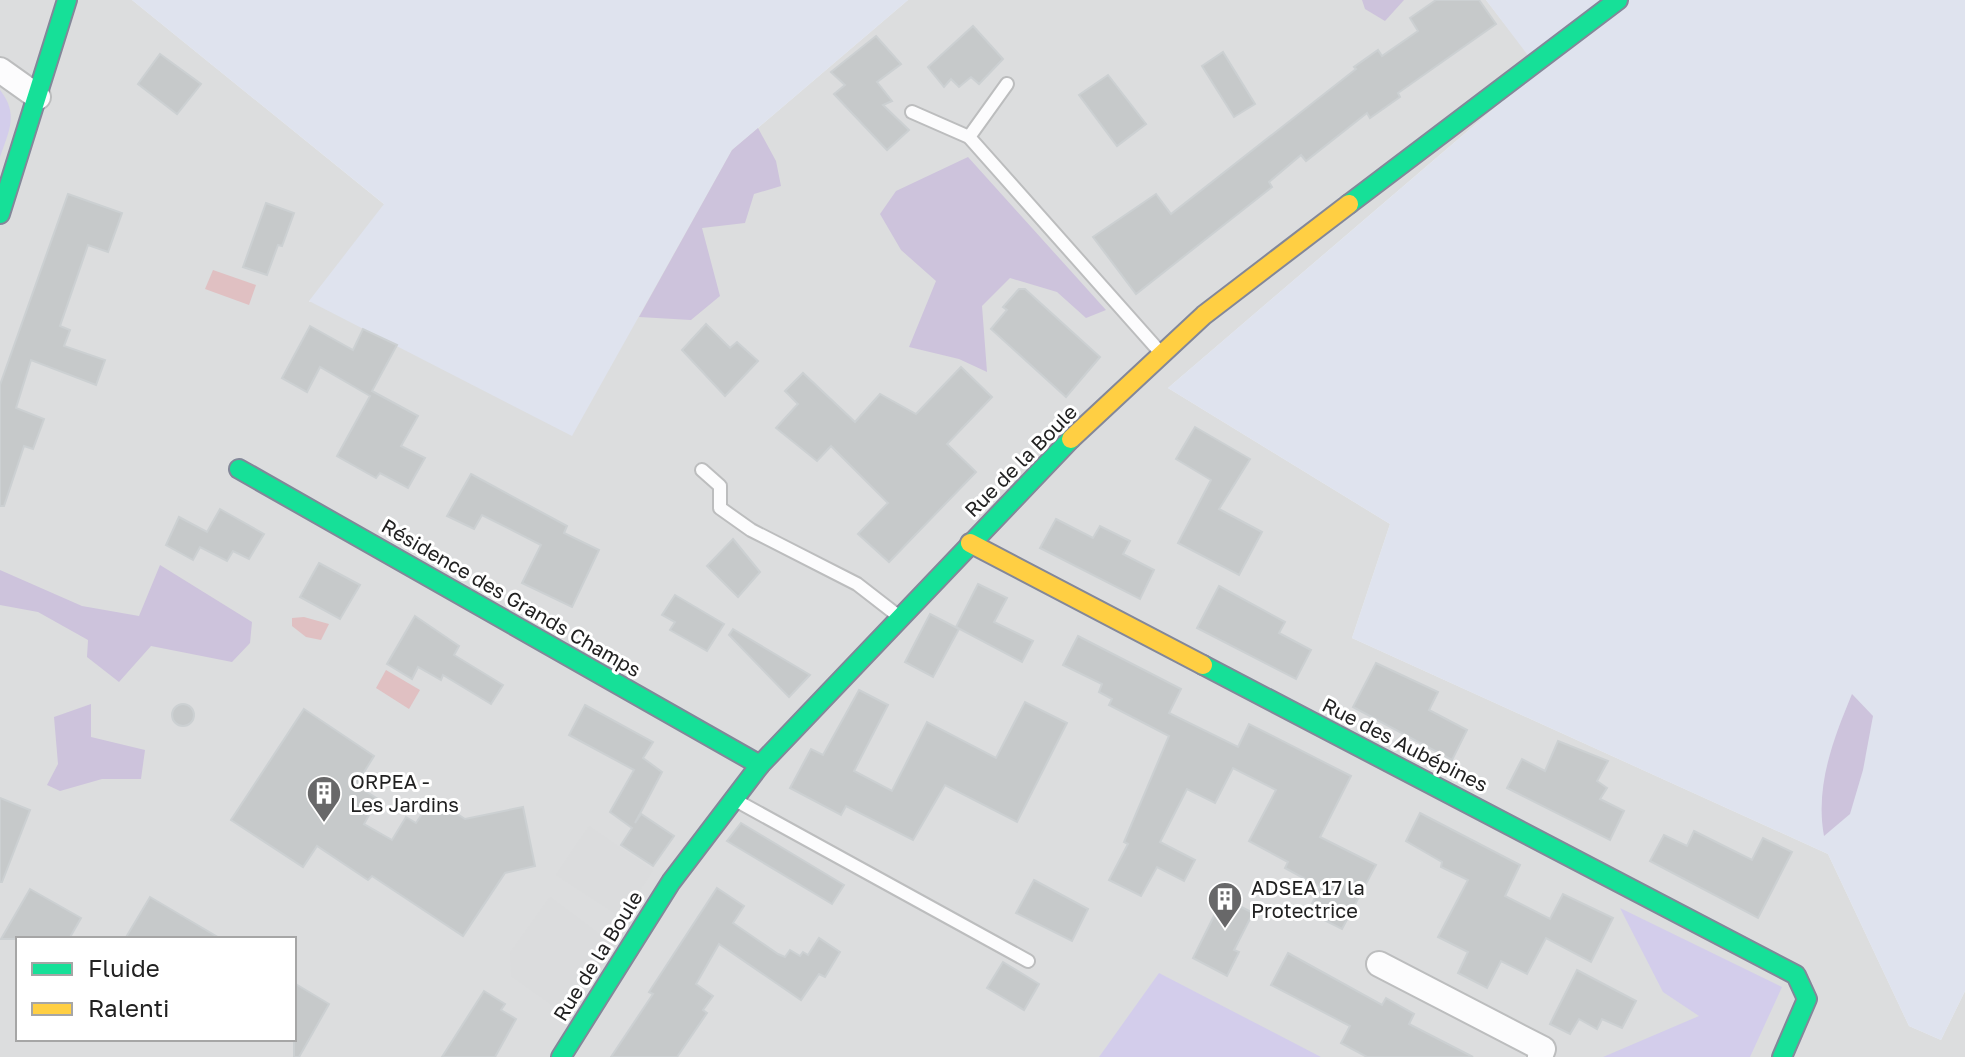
<svg xmlns="http://www.w3.org/2000/svg" width="1965" height="1057" viewBox="0 0 1965 1057" font-family="'Golos Text',sans-serif">
	<style>
		.residential { fill: #dcddde; fill-rule: evenodd }
		.farmland { fill: #dfe3ee }
		.grass { fill: #d3cdeb }
		.forest { fill: #cdc3dc }
		.parking { fill: #dbdcdd }
		.water { fill: #e0c0c2 }
		.building { fill: #c6c9ca; stroke: #ccd0d2; stroke-width: 2 }
		.lines { fill: none; stroke-linecap: round; stroke-linejoin: round }
		.lane-casing { stroke: #bcbdbe; stroke-width: 16 }
		.street-casing { stroke: #bcbdbe; stroke-width: 28 }
		.fast-casing { stroke: #838799; stroke-width: 22 }
		.slow-casing { stroke: #838799; stroke-width: 22 }
		.lane { stroke: #fcfcfd; stroke-width: 12 }
		.street { stroke: #fcfcfd; stroke-width: 24 }
		.fast { stroke: #16e098; stroke-width: 18 }
		.slow { stroke: #ffcf43; stroke-width: 18 }
		.labels { text-anchor: middle; stroke-width: 6; stroke-linejoin: round; paint-order: stroke }
		.street-label { font-size: 20px; fill: #212121; stroke: #fff }
		.poi-label { font-size: 20px; fill: #212121; stroke: #fff; text-anchor: start }
	</style>
	<rect width="100%" height="100%" fill="#ebedef"/>
	<path class="residential" d="M0,0H132L385,205L309,302L732,150L908,0H1486L1540,69L1168,388L1390,524L1352,638L1828,854L1909,1026L1941,1040L1965,991V1057H0ZM18,939H294V1039H18Z"/>
	<g class="farmland">
		<polygon points="132,0 908,0 732,150 572,436 309,301 384,204"/>
		<polygon points="1486,0 1965,0 1965,991 1941,1040 1909,1026 1828,854 1352,638 1390,524 1168,388 1539,70"/>
	</g>
	<g class="grass">
		<path d="M0,90C19,114 9,131 0,157Z"/>
		<polygon points="1620,908 1782,987 1750,1057 1603,1057 1699,1016 1663,992"/>
		<polygon points="1159,973 1321,1057 1099,1057"/>
	</g>
	<g class="forest">
		<polygon points="1362,0 1404,0 1385,21 1365,9"/>
		<polygon points="758,128 776,161 781,186 754,194 745,223 702,228 720,296 691,320 639,317 732,150"/>
		<polygon points="968,157 1106,310 1086,318 1057,292 1010,278 982,306 987,372 959,359 909,347 936,281 901,250 880,214 896,191"/>
		<polygon points="160,565 252,622 250,643 232,662 151,646 119,682 87,657 88,640 38,612 0,605 0,570 82,606 139,616"/>
		<path d="M1852,694L1873,716L1863,770L1850,814L1824,836C1815,786 1833,740 1852,694Z"/>
		<polygon points="91,704 91,737 145,750 141,779 102,779 60,791 47,785 58,764 54,717"/>
	</g>
	<g class="parking">
		<polygon points="589,826 653,870 622,918 556,875"/>
		<polygon points="550,897 605,938 559,1010 511,976 510,953"/>
	</g>
	<g class="water">
		<polygon points="213,270 256,285 249,305 205,289"/>
		<polygon points="304,617 329,624 321,640 306,637 292,626 292,618"/>
		<polygon points="386,670 420,690 409,709 376,688"/>
	</g>
	<g class="building">
		<polygon points="1436,0 1479,0 1496,24 1398,93 1400,97 1370,118 1367,113 1306,161 1301,155 1269,182 1272,187 1136,294 1093,237 1156,194 1171,214 1356,69 1354,67 1378,50 1382,56 1418,31 1410,18"/>
		<polygon points="973,26 1003,59 979,84 971,77 959,87 951,79 944,87 928,67"/>
		<polygon points="876,36 901,64 877,82 892,101 883,105 909,130 887,150 834,94 845,85 831,72"/>
		<polygon points="1223,52 1255,104 1234,117 1202,66"/>
		<polygon points="160,54 201,84 177,114 138,84"/>
		<polygon points="1108,75 1146,124 1117,146 1079,95"/>
		<polygon points="68,194 122,213 108,252 88,245 60,326 70,330 64,346 105,360 96,385 31,360 16,408 44,419 33,449 24,446 4,506 0,506 0,385"/>
		<polygon points="266,203 294,213 282,246 278,245 267,275 243,267"/>
		<polygon points="1019,289 1025,289 1100,357 1066,397 991,329 1007,310 1003,307"/>
		<polygon points="706,324 730,348 737,342 758,361 725,396 682,350"/>
		<polygon points="310,326 353,350 363,329 397,345 372,391 418,416 401,446 425,458 408,488 380,473 376,478 337,456 370,396 320,367 307,392 282,378"/>
		<polygon points="961,367 992,397 947,444 976,472 889,562 858,534 888,503 831,446 817,461 776,428 798,404 785,391 803,373 855,422 880,394 916,414"/>
		<polygon points="1195,427 1250,459 1219,509 1262,532 1239,575 1178,543 1211,480 1176,459"/>
		<polygon points="471,474 567,526 564,533 599,550 572,607 522,583 541,545 482,515 474,529 447,516"/>
		<polygon points="220,509 264,534 249,559 233,551 227,561 200,547 193,560 166,545 179,517 207,532"/>
		<polygon points="1056,519 1093,538 1100,526 1130,541 1123,554 1154,570 1140,599 1040,548"/>
		<polygon points="733,539 760,572 738,597 707,566"/>
		<polygon points="319,563 360,585 340,619 300,597"/>
		<polygon points="978,584 1007,598 994,622 1033,641 1022,662 956,627"/>
		<polygon points="1219,586 1285,622 1279,633 1311,650 1296,679 1197,628"/>
		<polygon points="675,595 724,624 707,651 670,630 675,622 662,615"/>
		<polygon points="930,614 959,629 933,677 905,662"/>
		<polygon points="415,616 459,646 454,655 503,685 491,704 443,675 441,680 418,667 412,679 387,664"/>
		<polygon points="733,629 810,675 789,697 729,635"/>
		<polygon points="1078,636 1181,689 1169,713 1238,747 1249,724 1351,776 1320,837 1376,865 1342,929 1308,912 1320,887 1285,868 1288,862 1249,841 1276,790 1233,768 1215,803 1187,789 1160,842 1195,860 1184,881 1157,867 1141,896 1109,880 1128,844 1124,842 1169,736 1109,705 1112,699 1099,692 1102,684 1063,665"/>
		<polygon points="1376,663 1438,692 1429,710 1467,730 1452,760 1353,707"/>
		<polygon points="859,690 888,705 854,771 892,791 927,722 996,758 1025,702 1067,723 1017,822 945,785 913,840 846,806 841,815 790,788 811,749 823,755"/>
		<circle cx="183" cy="715" r="11"/>
		<polygon points="585,705 653,742 643,758 662,772 635,823 641,814 674,836 653,866 621,845 632,828 610,812 634,770 569,735"/>
		<polygon points="304,709 374,756 356,785 378,799 364,824 392,840 406,817 416,823 433,798 465,819 523,807 535,866 505,873 463,936 372,876 368,880 317,846 303,867 231,820"/>
		<polygon points="1558,741 1608,761 1597,781 1607,788 1600,799 1624,811 1610,840 1507,788 1522,759 1545,771"/>
		<polygon points="0,798 30,810 2,882 0,882"/>
		<polygon points="1420,813 1520,865 1505,896 1550,919 1563,894 1613,918 1591,962 1546,938 1527,974 1501,961 1487,988 1458,973 1468,952 1438,937 1468,880 1441,867 1442,862 1406,841"/>
		<polygon points="741,823 844,885 832,904 727,841"/>
		<polygon points="1694,831 1752,860 1763,838 1792,852 1758,918 1650,861 1664,835 1687,846"/>
		<polygon points="1034,880 1088,909 1072,941 1016,913"/>
		<polygon points="717,888 744,906 733,923 778,954 785,957 790,950 800,956 803,952 808,955 819,938 840,952 825,977 819,974 801,1000 719,944 696,984 713,996 703,1010 707,1013 677,1057 611,1057 653,994 649,992"/>
		<polygon points="30,889 81,918 69,939 1,939"/>
		<polygon points="150,897 221,939 125,939"/>
		<polygon points="1232,902 1253,913 1234,950 1239,952 1227,976 1193,958 1218,908 1227,913"/>
		<polygon points="1288,953 1382,1005 1386,998 1414,1014 1409,1024 1473,1057 1367,1057 1341,1043 1350,1026 1271,985"/>
		<polygon points="1003,962 1039,984 1024,1010 987,988"/>
		<polygon points="1577,970 1636,1001 1622,1028 1602,1019 1597,1029 1579,1019 1570,1034 1550,1024"/>
		<polygon points="294,983 329,1004 299,1057 294,1057"/>
		<polygon points="484,991 505,1004 501,1010 516,1019 495,1057 442,1057"/>
	</g>
	<g class="lines">
		<g class="lane-casing">
			<g id="lane">
				<polyline points="912,112 969,137 1160,352"/>
				<polyline points="969,137 1007,84"/>
				<polyline points="702,470 720,486 720,508 751,530 857,584 897,615"/>
				<polyline points="737,801 1028,961"/>
			</g>
		</g>
		<g class="street-casing">
			<g id="street">
				<polyline points="0,70 38,97"/>
				<polyline points="1379,964 1543,1049 1540,1057"/>
			</g>
		</g>
		<g class="fast-casing">
			<g id="fast">
				<polyline points="1349,204 1618,0"/>
				<polyline points="0,214 67,0"/>
				<polyline points="239,469 760,765"/>
				<polyline points="1203,665 1796,975 1807,999 1782,1057"/>
				<polyline points="561,1057 671,882 760,765 1071,439"/>
			</g>
		</g>
		<g class="slow-casing">
			<g id="slow">
				<polyline points="1071,439 1204,315 1349,204"/>
				<polyline points="970,543 1203,665"/>
			</g>
		</g>
		<use href="#lane" class="lane"/>
		<use href="#street" class="street"/>
		<use href="#fast" class="fast"/>
		<use href="#slow" class="slow"/>
	</g>
	<defs>
		<g id="building-pin" transform="scale(1.8)"><path d="M0 17L-7.5 6A9.5 9.5 0 1 1 7.5 6Z" fill="#686869" stroke="#fff"/><path d="M-4-6H4V6H1V3H-1V6H-4ZM-2.5-4.3h1.7v1.8h-1.7ZM.8-4.3h1.7v1.8H.8ZM-2.5-1h1.7V.8h-1.7ZM.8-1h1.7V.8H.8Z" fill="#fff"/></g>
	</defs>
	<g fill-rule="evenodd">
		<use href="#building-pin" x="324" y="793"/>
		<use href="#building-pin" x="1225" y="899"/>
	</g>
	<g class="labels">
		<g class="street-label">
			<text transform="translate(1021 461) rotate(-45)" y="7">Rue de la Boule</text>
			<text transform="translate(511 598) rotate(30)" y="7">Résidence des Grands Champs</text>
			<text transform="translate(1405 745) rotate(27)" y="7">Rue des Aubépines</text>
			<text transform="translate(598 956) rotate(-58)" y="7">Rue de la Boule</text>
		</g>
		<g class="poi-label">
			<text x="350" y="789">ORPEA -<tspan x="350" dy="23">Les Jardins</tspan></text>
			<text x="1251" y="895">ADSEA 17 la<tspan x="1251" dy="23">Protectrice</tspan></text>
		</g>
	</g>
	<rect x="16" y="937" width="280" height="104" fill="#ffffff" stroke="#a6a6a6" stroke-width="2"/>
	<rect x="32" y="963" width="40" height="12" fill="#16e098" stroke="#a6a6a6" stroke-width="2"/>
	<text x="88" y="977" font-size="24" fill="#212121">Fluide</text>
	<rect x="32" y="1003" width="40" height="12" fill="#ffcf43" stroke="#a6a6a6" stroke-width="2"/>
	<text x="88" y="1017" font-size="24" fill="#212121">Ralenti</text>
</svg>
